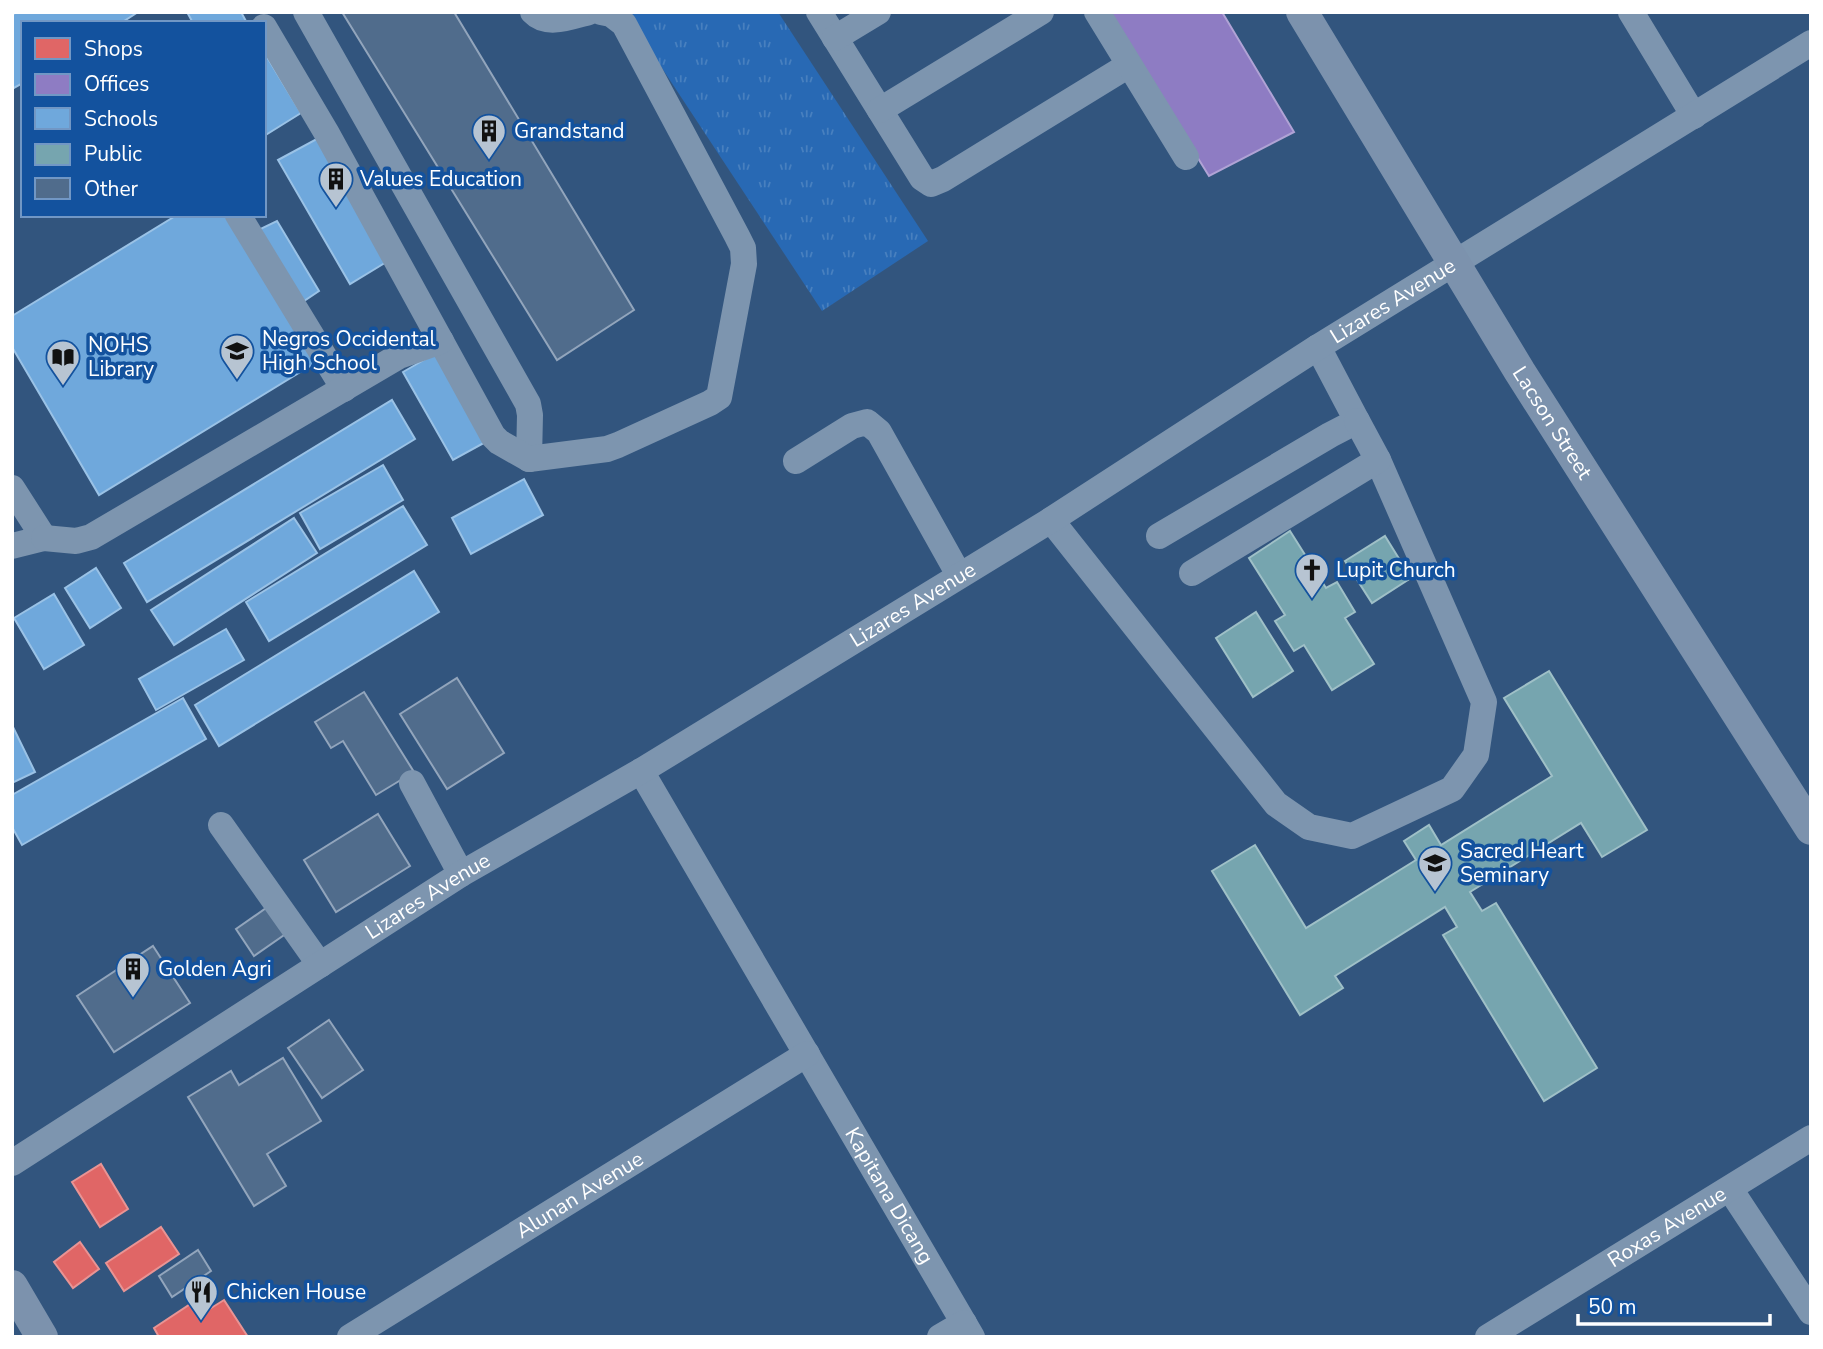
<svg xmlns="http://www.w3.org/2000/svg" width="1823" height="1349" viewBox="0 0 1823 1349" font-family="'Nunito Sans',sans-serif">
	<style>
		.grass { fill: url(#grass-tufts) }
		.shops { fill: #e06666; stroke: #e99494; stroke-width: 2 }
		.offices { fill: #8e7cc3; stroke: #b0a3d5; stroke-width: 2 }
		.schools { fill: #6fa8dc; stroke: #9ac2e6; stroke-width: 2 }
		.public { fill: #76a5af; stroke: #9fc0c7; stroke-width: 2 }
		.building { fill: #506c8c; stroke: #92a5bc; stroke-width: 2 }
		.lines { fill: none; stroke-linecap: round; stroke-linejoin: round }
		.minor { stroke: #7d95af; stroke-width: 26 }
		.major { stroke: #7c92ad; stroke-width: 32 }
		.labels { text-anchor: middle; stroke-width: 7; stroke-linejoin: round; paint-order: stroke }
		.poi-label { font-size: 21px; fill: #fff; stroke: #13529e; text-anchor: start }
		.street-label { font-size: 21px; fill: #fff; stroke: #13529e }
	</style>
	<defs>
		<pattern id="grass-tufts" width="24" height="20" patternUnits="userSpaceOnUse" patternTransform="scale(1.75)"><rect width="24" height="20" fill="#2869b4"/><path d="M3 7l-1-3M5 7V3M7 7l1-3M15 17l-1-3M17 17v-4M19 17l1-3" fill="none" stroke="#4880bf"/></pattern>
	</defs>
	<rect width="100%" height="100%" fill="#32557e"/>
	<polygon class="grass" points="625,12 778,12 928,241 822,311"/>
	<g class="shops">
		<polygon points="101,1164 128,1209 100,1227 72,1182"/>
		<polygon points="161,1227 179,1254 124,1291 106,1263"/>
		<polygon points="80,1242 99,1269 73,1288 54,1262"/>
		<polygon points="224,1300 248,1337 159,1337 154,1328 192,1303 200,1315"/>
	</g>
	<polygon class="offices" points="1107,12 1222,12 1294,132 1209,176"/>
	<g class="schools">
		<polygon points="17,12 138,12 121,23 23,23 23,83 12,89 12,15"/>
		<polygon points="187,12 241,12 247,23 193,23"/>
		<polygon points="264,52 301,113 264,136"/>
		<polygon points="324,135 393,258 350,284 278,160"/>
		<polygon points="177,215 231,215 320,360 99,495 12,347 12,316"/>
		<polygon points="277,221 319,291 298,305 254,232"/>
		<polygon points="441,350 491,439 453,460 403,372"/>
		<polygon points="392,400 415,439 147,602 124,563"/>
		<polygon points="383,465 403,500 320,549 300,513"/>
		<polygon points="524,479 543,515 471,554 452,518"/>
		<polygon points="403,506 427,545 269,641 246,602"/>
		<polygon points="294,518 317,553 174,645 151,610"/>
		<polygon points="96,568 121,608 90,628 65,588"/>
		<polygon points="414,571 439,612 219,746 195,705"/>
		<polygon points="54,594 84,645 44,669 14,618"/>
		<polygon points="226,629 244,660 156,710 139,679"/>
		<polygon points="183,698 206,739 22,845 12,827 12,795"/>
		<polygon points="12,725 35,772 12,783"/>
	</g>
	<g class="public">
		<polygon points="1290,531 1326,588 1337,582 1355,612 1345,618 1374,664 1332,690 1304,645 1294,651 1275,621 1285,615 1249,558"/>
		<polygon points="1385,536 1411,578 1372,603 1345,561"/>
		<polygon points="1256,612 1293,671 1253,697 1216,638"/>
		<polygon points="1549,671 1647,830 1602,857 1581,823 1470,892 1482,911 1496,903 1597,1068 1544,1101 1443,935 1457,927 1445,907 1335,976 1343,988 1300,1015 1212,871 1255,845 1306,928 1416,860 1404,841 1429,825 1441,845 1552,776 1504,698"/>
	</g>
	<g class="building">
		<polygon points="342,12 454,12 634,310 557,360"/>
		<polygon points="457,678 504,753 447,789 400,714"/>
		<polygon points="364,692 414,772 376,795 343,741 331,748 315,722"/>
		<polygon points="378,814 410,866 336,912 304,860"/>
		<polygon points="269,906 287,933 254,956 236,929"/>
		<polygon points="153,946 190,1003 114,1052 77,996"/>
		<polygon points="329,1020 363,1070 322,1098 288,1048"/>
		<polygon points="283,1058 321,1121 267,1154 286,1186 254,1206 188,1097 231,1071 239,1085"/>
		<polygon points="198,1250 211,1271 172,1297 159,1276"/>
	</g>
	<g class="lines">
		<g class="minor">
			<polyline points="306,12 528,404 530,415 529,459"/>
			<path d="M533,12C547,27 572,16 589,12"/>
			<polyline points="819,12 922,178 931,184 943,179 1129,65"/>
			<polyline points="1097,12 1186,157"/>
			<polyline points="1631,12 1694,116"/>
			<polyline points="264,27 326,132 493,436 499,442 529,459 607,449 618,445 710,403 719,397 744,264 743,248 737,236 624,24 611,14 601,12"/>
			<polyline points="835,38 878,12"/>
			<polyline points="880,110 1041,12"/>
			<polyline points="238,215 344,389"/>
			<polyline points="796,461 852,426 867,422 879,432 959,575"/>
			<polyline points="12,488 44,538 12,546"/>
			<polyline points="1051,520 1276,804 1309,827 1352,836 1452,789 1476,755 1484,702 1378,460"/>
			<polyline points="1159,536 1330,435 1357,421 1318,347"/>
			<polyline points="44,538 76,541 91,537 399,356 441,341"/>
			<polyline points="1192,573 1378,460 1357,421"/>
			<path id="s1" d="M641,771L972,1337"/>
			<polyline points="412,783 461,874"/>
			<polyline points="221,825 320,965"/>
			<path id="s2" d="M12,1163L461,874L641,771L1051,520L1318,347L1811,43"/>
			<polyline points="1730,1189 1811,1312"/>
			<path id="s3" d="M350,1337L807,1054"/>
			<polyline points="940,1337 964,1323"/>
			<path id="s4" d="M1488,1337L1811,1138"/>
		</g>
		<g class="major">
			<path id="s5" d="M1302,12L1520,372L1811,829"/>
			<polyline points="12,1286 42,1337"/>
		</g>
	</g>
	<defs>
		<g id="building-pin" transform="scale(1.75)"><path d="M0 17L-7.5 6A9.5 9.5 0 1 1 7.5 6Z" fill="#b7c4d2" stroke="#13529e"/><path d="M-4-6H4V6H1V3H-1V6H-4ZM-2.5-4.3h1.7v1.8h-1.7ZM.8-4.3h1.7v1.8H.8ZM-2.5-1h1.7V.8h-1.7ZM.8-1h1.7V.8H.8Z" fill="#111"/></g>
		<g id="school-pin" transform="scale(1.75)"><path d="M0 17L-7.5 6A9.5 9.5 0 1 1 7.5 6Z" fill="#b7c4d2" stroke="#13529e"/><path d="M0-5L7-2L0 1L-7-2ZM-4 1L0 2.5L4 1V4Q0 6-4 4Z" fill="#111"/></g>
		<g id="library-pin" transform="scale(1.75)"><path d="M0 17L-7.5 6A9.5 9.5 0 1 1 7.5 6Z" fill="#b7c4d2" stroke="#13529e"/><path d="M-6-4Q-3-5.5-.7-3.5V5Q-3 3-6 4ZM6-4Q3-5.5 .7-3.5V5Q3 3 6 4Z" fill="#111"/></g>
		<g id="church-pin" transform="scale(1.75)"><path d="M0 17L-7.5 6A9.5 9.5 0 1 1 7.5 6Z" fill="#b7c4d2" stroke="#13529e"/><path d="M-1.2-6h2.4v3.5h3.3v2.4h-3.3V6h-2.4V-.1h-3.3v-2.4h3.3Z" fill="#111"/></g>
		<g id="university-pin" transform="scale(1.75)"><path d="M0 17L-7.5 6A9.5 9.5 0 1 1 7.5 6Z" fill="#b7c4d2" stroke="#13529e"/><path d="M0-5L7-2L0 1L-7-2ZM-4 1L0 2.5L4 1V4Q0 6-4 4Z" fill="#111"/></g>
		<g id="restaurant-pin" transform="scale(1.75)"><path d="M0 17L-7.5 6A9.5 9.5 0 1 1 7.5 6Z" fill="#b7c4d2" stroke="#13529e"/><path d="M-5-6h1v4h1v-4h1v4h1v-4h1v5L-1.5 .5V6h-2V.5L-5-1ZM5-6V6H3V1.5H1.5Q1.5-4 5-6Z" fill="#111"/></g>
	</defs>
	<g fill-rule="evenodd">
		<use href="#building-pin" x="489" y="131"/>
		<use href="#building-pin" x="336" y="179"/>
		<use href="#school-pin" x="237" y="351"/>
		<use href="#library-pin" x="63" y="357"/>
		<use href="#church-pin" x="1312" y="570"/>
		<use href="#university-pin" x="1435" y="863"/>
		<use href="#building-pin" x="133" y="969"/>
		<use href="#restaurant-pin" x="201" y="1292"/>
	</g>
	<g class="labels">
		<g class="poi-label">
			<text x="514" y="138">Grandstand</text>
			<text x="360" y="186">Values Education</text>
			<text x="262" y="346">Negros Occidental<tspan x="262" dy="24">High School</tspan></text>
			<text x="88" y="352">NOHS<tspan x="88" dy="24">Library</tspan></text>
			<text x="1336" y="577">Lupit Church</text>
			<text x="1460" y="858">Sacred Heart<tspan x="1460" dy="24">Seminary</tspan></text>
			<text x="158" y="976">Golden Agri</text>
			<text x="226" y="1299">Chicken House</text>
		</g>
		<g class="street-label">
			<text dy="7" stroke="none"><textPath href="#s2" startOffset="1628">Lizares Avenue</textPath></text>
			<text dy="7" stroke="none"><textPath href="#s5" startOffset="481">Lacson Street</textPath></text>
			<text dy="7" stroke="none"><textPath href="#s2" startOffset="1060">Lizares Avenue</textPath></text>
			<text dy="7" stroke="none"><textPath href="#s2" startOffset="494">Lizares Avenue</textPath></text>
			<text dy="7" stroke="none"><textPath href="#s3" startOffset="270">Alunan Avenue</textPath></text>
			<text dy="7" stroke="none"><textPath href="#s1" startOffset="492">Kapitana Dicang</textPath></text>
			<text dy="7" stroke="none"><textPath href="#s4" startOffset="210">Roxas Avenue</textPath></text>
		</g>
	</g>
	<rect width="1823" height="1349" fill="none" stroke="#ffffff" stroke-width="28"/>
	<rect x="21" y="21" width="245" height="196" fill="#13529e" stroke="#7197c5" stroke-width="2"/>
	<rect x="35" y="38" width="35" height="21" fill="#e06666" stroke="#7197c5" stroke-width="2"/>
	<text x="84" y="56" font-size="21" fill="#ffffff">Shops</text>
	<rect x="35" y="74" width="35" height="21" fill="#8e7cc3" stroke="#7197c5" stroke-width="2"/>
	<text x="84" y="91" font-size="21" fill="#ffffff">Offices</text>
	<rect x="35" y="108" width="35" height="21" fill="#6fa8dc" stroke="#7197c5" stroke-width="2"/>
	<text x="84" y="126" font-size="21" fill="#ffffff">Schools</text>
	<rect x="35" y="144" width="35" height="21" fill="#76a5af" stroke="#7197c5" stroke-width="2"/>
	<text x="84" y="161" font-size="21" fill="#ffffff">Public</text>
	<rect x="35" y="178" width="35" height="21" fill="#506c8c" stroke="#7197c5" stroke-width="2"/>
	<text x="84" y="196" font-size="21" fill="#ffffff">Other</text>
	<path d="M1578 1314v10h192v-10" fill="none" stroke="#ffffff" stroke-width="3.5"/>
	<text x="1588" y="1314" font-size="21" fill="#ffffff" stroke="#13529e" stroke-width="5" paint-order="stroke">50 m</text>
</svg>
